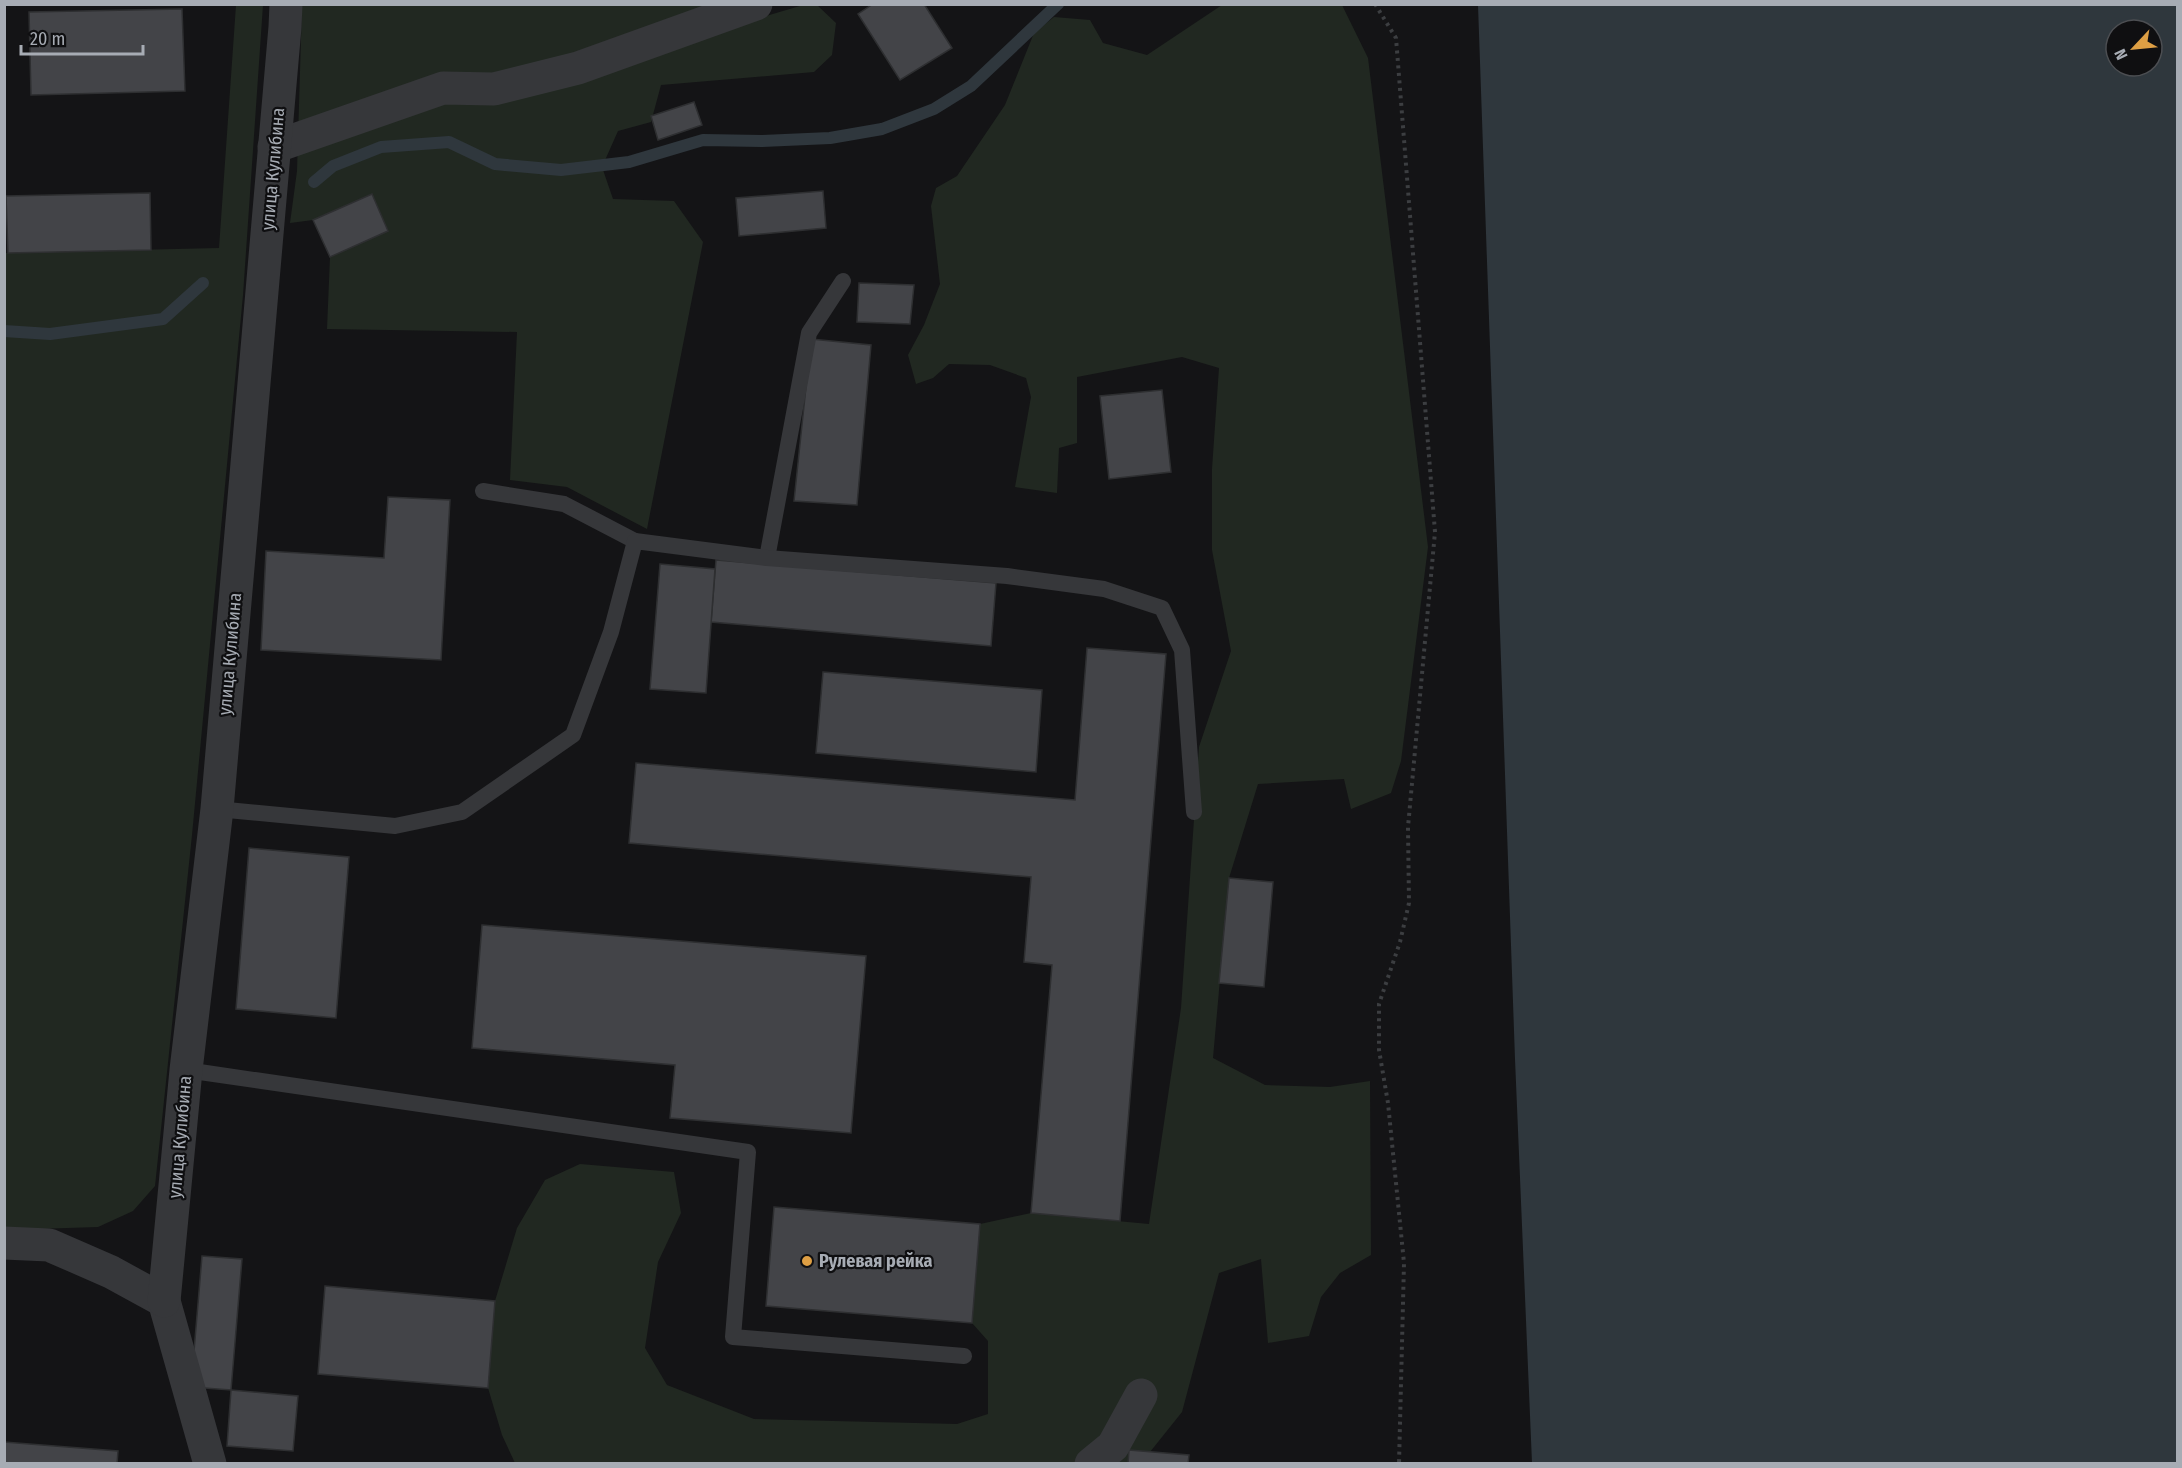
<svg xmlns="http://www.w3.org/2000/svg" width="2182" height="1468" viewBox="0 0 2182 1468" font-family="'Fira Sans Condensed',sans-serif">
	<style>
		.green { fill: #212821 }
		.water { fill: #2f373d; fill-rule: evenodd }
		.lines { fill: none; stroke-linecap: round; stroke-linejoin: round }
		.stream { stroke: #2f373d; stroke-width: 12 }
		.building { fill: #434448; stroke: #2e2f31; stroke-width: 1.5 }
		.path { stroke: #3c3e41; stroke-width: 4; stroke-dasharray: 3 4.5; stroke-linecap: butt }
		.lane { stroke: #36373a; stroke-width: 16 }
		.street { stroke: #36373a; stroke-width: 33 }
		.poi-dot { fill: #de9f44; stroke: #0f0f11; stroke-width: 2 }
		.labels { text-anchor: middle; stroke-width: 4.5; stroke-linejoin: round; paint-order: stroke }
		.street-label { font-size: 18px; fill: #a7acb4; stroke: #0f0f11 }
		.poi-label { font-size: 18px; font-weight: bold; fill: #a7acb4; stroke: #0f0f11; text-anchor: start }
	</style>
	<rect width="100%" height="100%" fill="#141416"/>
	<g class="green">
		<polygon points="236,5 263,5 243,295 192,835 155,1186 133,1211 98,1227 5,1230 4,253 219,248"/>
		<polygon points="302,5 717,5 436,99 706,34 803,5 817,5 836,23 832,55 814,72 661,85 651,122 618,131 602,167 613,199 674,201 703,242 647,529 567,487 510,480 517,332 327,329 330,257 388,231 372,194 313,220 290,223 297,171"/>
		<polygon points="1222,5 1342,5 1368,58 1428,547 1401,761 1391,793 1351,809 1344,779 1258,784 1229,878 1213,1058 1265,1085 1330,1087 1370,1081 1371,1255 1340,1273 1321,1297 1309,1336 1268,1343 1261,1259 1219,1273 1182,1412 1150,1452 1130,1450 1128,1463 515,1463 502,1435 488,1388 495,1301 517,1228 545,1180 580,1164 674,1172 681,1213 658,1262 645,1348 667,1385 754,1419 957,1424 988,1414 988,1341 972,1323 980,1224 1031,1213 1149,1224 1181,1008 1199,747 1231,651 1212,550 1212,469 1219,368 1182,357 1077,377 1077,443 1059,448 1057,493 1015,487 1031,397 1026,378 990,365 949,364 933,378 916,384 908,355 924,325 940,284 931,206 936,188 957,176 1005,105 1034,33 1054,17 1090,20 1103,43 1147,55"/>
	</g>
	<path class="water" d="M1478,5H2177V1463H1532L1515,1059ZM2116,30H2152V66H2116Z"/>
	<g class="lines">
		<g class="stream">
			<polyline points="314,182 333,166 381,147 449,142 495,164 561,170 629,162 703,140 762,141 830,138 882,129 934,109 971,86 1058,4"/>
			<polyline points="4,331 50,334 163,319 203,283"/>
		</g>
	</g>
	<g class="building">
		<polygon points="873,4 924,4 952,48 900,80 858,14"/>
		<polygon points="182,9 185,91 31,95 29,12"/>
		<polygon points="694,102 702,125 658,140 651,116"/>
		<polygon points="823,191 826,228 739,236 736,198"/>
		<polygon points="150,193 151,250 8,253 6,196"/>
		<polygon points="372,194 388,231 330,257 313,220"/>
		<polygon points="859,283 914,285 910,324 857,322"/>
		<polygon points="811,339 871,345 857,505 794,501"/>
		<polygon points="1162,390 1171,472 1109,479 1100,396"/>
		<polygon points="388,497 450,500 441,660 261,650 266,551 384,558"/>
		<polygon points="716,560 996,583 991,646 711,622"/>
		<polygon points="660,564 715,569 706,693 650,689"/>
		<polygon points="1087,648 1166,654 1120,1221 1031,1213 1052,965 1024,962 1031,877 629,843 636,763 1075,800"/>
		<polygon points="823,672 1042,690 1036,772 816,753"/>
		<polygon points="249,848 349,857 336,1018 236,1009"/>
		<polygon points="1229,878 1273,882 1264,987 1219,983"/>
		<polygon points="482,925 866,956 851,1133 670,1118 675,1065 472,1048"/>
		<polygon points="774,1207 980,1224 972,1323 766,1306"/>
		<polygon points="202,1256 242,1259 231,1390 191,1387"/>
		<polygon points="325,1286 495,1301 488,1388 318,1374"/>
		<polygon points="231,1390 298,1396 293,1451 227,1446"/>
		<polygon points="4,1442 118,1451 117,1464 4,1464"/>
		<polygon points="1129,1450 1189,1455 1188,1464 1128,1464"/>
	</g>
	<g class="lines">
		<polyline class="path" points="1375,4 1396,38 1435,532 1408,827 1409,903 1400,942 1379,1004 1379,1050 1388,1103 1404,1263 1399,1464"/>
		<g class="lane">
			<polyline points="483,491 564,504 635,541"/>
			<polyline points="767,558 809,333 843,281"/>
			<polyline points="217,809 395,826 462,812 573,735 611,632 635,541 767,558 1007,576 1104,589 1162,608 1182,650 1194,812"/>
			<polyline points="186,1070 748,1152 733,1337 964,1356"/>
		</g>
		<g class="street">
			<polyline points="274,147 443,88 494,89 578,68 756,4"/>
			<polyline points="4,1243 49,1245 111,1272 164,1301 210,1464"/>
			<polyline points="164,1301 186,1070 217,809 285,27 286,4"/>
			<polyline points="1091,1464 1113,1446 1141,1395"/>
		</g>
	</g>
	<circle class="poi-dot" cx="807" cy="1261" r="6"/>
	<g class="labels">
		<g class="street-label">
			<text transform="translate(273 169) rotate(-85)" y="6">улица Кулибина</text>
			<text transform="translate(230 654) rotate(-85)" y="6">улица Кулибина</text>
			<text transform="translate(180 1137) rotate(-85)" y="6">улица Кулибина</text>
		</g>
		<g class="poi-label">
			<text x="819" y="1267">Рулевая рейка</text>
		</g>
	</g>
	<rect width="2182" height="1468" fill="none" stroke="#a7acb4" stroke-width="12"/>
	<g transform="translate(2134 48) rotate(244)"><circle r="28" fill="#0f0f11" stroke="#4c4e52" stroke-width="1.5"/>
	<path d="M0-4.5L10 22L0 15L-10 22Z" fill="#de9f44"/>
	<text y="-9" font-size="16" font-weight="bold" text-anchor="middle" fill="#a7acb4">N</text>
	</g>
	<path d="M21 45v9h122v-9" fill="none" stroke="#a7acb4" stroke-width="3"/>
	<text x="30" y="45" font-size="18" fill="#a7acb4" stroke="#0f0f11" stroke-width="4.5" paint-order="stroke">20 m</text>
</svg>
